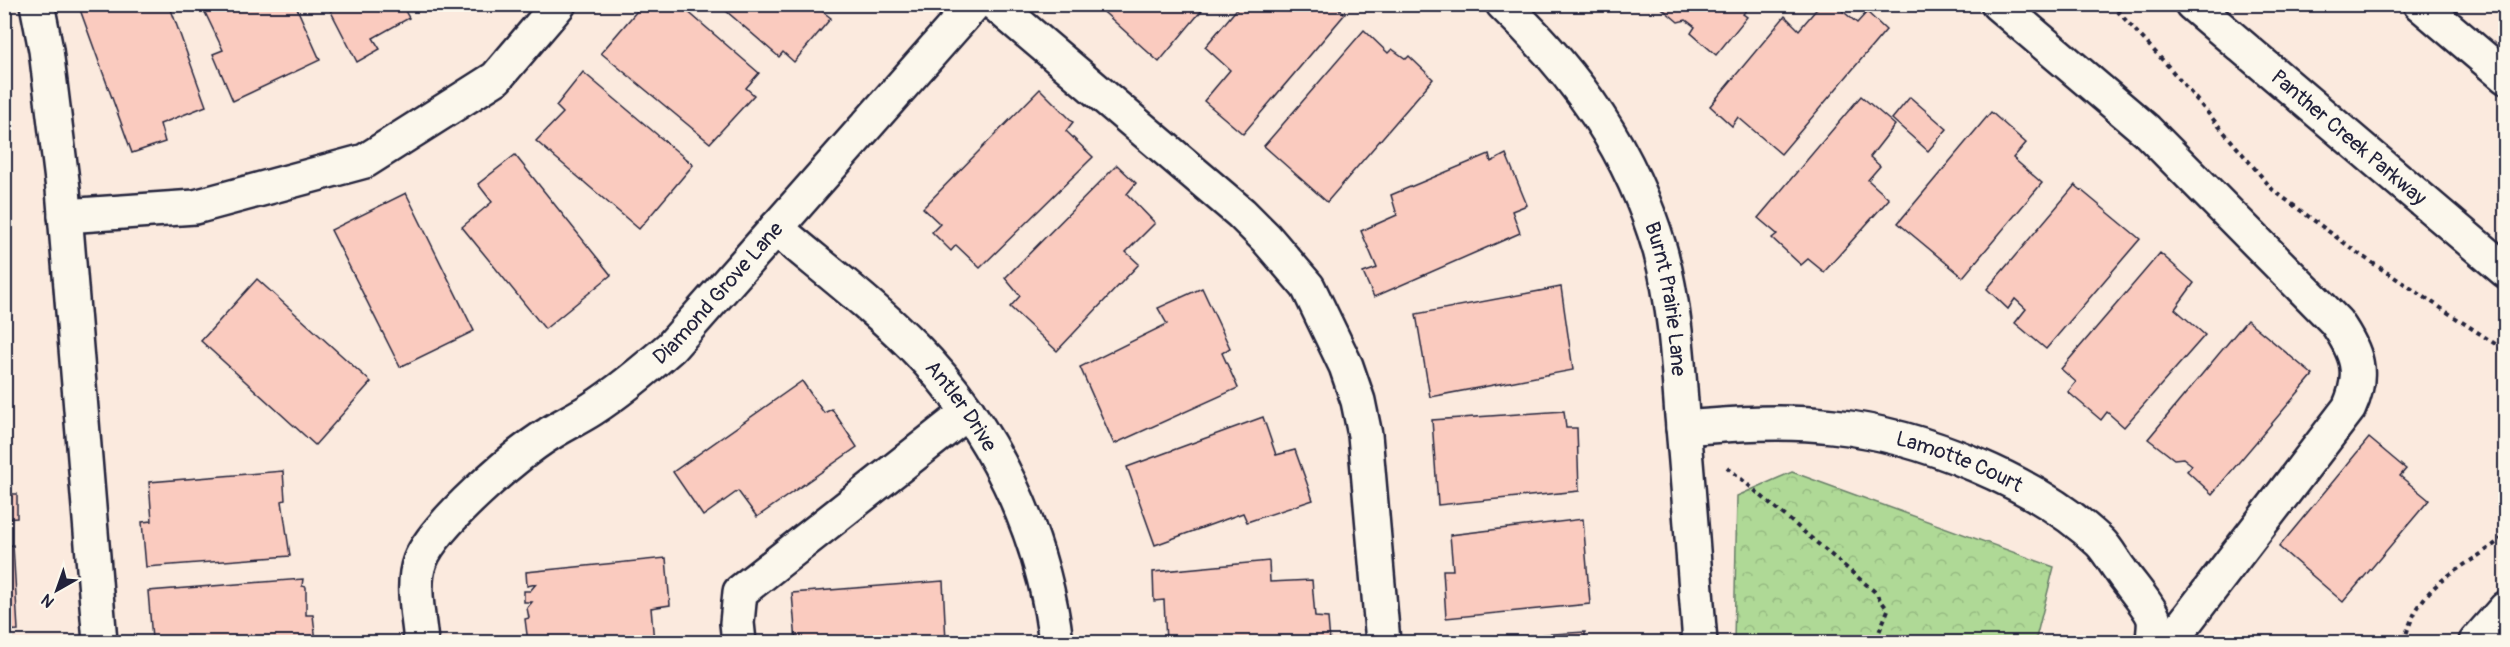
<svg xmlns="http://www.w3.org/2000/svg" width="2510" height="647" viewBox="0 0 2510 647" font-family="Pangolin,sans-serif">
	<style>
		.forest { fill: url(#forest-crowns); stroke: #687e68; stroke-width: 1.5 }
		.building { fill: #facbbf; stroke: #22223b; stroke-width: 1.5 }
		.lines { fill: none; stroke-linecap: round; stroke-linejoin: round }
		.minor-casing { stroke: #22223b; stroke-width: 38 }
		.major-casing { stroke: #22223b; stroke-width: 38 }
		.path { stroke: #22223b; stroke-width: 4; stroke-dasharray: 4.5 4.5; stroke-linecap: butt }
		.minor { stroke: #fbf7ec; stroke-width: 33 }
		.major { stroke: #fbf7ec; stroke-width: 33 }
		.labels { text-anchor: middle; stroke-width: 4.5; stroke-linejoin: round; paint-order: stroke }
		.street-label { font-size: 21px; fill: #22223b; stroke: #fbf7ec }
	</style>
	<defs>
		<pattern id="forest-crowns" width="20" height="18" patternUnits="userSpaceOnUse" patternTransform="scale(1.5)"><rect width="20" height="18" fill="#afd996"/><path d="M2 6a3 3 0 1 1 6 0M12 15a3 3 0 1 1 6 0" fill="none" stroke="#96ba82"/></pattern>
	</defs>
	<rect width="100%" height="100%" fill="#fbeade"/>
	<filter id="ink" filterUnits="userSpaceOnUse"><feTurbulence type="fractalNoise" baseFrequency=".0167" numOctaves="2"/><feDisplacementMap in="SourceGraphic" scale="12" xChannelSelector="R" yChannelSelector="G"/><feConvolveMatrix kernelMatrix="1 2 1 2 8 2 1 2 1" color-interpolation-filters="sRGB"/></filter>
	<g filter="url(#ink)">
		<polygon class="forest" points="1792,472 2054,567 2035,642 1734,642 1737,496"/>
		<g class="building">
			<polygon points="78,4 169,4 206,106 160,124 165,142 132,153"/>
			<polygon points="201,4 295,4 320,60 233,101 213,54 223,50"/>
			<polygon points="327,4 401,4 409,18 373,38 380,49 357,62"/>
			<polygon points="643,4 679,4 759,73 746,88 754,95 710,143 601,53"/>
			<polygon points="718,4 822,4 818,8 831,18 794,62 783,52 779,57"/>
			<polygon points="1095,4 1207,4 1159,62"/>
			<polygon points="1241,4 1334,4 1345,14 1243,134 1204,101 1230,70 1205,47"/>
			<polygon points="1657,4 1751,4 1743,14 1747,17 1716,55 1691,33 1695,27 1686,20 1678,22"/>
			<polygon points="1821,4 1834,4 1857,23 1867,12 1886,30 1781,154 1738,117 1732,126 1710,106 1785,16 1799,30"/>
			<polygon points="1364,30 1388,53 1392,49 1406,59 1409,56 1433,79 1327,202 1264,146"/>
			<polygon points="583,72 693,165 639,229 536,141 563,113 556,106"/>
			<polygon points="1040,89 1073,122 1066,131 1093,157 980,268 956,245 951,251 932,232 940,224 923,208"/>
			<polygon points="1861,96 1895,125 1870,157 1880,166 1868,180 1889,199 1824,272 1808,259 1801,265 1772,238 1777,234 1758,218"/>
			<polygon points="1910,97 1947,129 1928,151 1892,119"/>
			<polygon points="1991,112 2026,143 2013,158 2042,183 1963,277 1898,223"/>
			<polygon points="1489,154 1491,162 1506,154 1527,205 1512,211 1520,233 1374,297 1363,273 1377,268 1361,231 1397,215 1391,195"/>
			<polygon points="515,155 611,275 545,329 462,227 492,202 478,184"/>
			<polygon points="1117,165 1136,183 1127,194 1155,223 1126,252 1139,264 1057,351 1010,307 1020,296 1005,278"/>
			<polygon points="2075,185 2140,239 2046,349 2015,323 2026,309 2015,299 2008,309 1987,289"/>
			<polygon points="406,193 474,331 400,367 331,230"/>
			<polygon points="2160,253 2194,283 2175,309 2205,335 2124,427 2107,412 2101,420 2068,392 2076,382 2061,369"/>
			<polygon points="257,279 371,382 315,445 201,341"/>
			<polygon points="1561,287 1573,370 1430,397 1416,314"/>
			<polygon points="1202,288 1230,348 1222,353 1238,388 1114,444 1080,367 1167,324 1158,308"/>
			<polygon points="2247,320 2313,375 2212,494 2187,471 2192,465 2183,458 2174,459 2148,439"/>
			<polygon points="802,381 824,413 832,409 857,447 757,517 738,491 703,516 673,472"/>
			<polygon points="1564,411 1566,428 1577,428 1579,491 1438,505 1432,420"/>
			<polygon points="1263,417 1276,455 1295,450 1313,500 1247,522 1243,513 1155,545 1127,467"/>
			<polygon points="2369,438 2406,469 2400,476 2429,500 2343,602 2279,547"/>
			<polygon points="283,471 285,500 282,501 290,556 146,567 142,522 152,521 149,482"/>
			<polygon points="4,494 17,494 17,518 4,519"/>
			<polygon points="1583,519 1590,604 1446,618 1443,570 1453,570 1450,535"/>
			<polygon points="13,545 18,630 4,631 4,546"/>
			<polygon points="666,558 670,605 651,608 654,642 528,642 525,619 529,618 527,608 532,602 524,602 524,591 530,591 536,584 527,586 526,572"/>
			<polygon points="1269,561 1270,582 1312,580 1315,617 1328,618 1330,642 1166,642 1164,600 1154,601 1153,572"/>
			<polygon points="303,579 302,586 306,587 306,615 313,615 316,642 193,642 192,637 152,639 148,591"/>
			<polygon points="943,581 946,642 796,642 792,593"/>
			<polygon points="1585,632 1585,642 1437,641"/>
		</g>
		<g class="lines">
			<g class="minor-casing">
				<g id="minor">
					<polyline points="37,4 46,50 63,189 100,642"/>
					<polyline points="995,4 1241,213 1266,238 1308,287 1346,366 1358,401 1365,435 1383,642"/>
					<path id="s1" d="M1503,4C1577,75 1631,150 1660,250C1675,304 1678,360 1682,416C1689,491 1694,567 1700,642"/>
					<path d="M1998,4L2146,130L2336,322C2357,352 2365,373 2349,408L2170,642"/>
					<polyline points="65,216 195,207 365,161 496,78 559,4"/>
					<path id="s2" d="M776,228C822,267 871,304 914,347C992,426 1043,533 1056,642"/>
					<path id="s3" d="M1683,428C1733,424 1783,420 1833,426C1920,435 2036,481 2100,542C2108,550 2114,562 2121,571C2128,582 2152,609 2154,620C2155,627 2153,635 2153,642"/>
					<path id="s4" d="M421,642C419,617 411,585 420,561C433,526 516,454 549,434C563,425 578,418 592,409C620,391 646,369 671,347L974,4"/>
					<polyline points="739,642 737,623 740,592 968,412"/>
					<polyline points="2476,642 2506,608"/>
				</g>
			</g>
			<g class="major-casing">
				<g id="major">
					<path id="s5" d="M2192,4L2506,271"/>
					<polyline points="2420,4 2506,77"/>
				</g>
			</g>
			<g class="path">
				<polyline points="2111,4 2168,66 2273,190 2359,254 2506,351"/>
				<polyline points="1727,467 1874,591 1888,610 1875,642"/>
				<path d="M2404,642C2421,577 2460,574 2506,535"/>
			</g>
			<use href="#minor" class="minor"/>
			<use href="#major" class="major"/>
		</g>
	</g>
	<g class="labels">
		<g class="street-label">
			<text dy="7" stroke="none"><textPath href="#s5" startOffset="206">Panther Creek Parkway</textPath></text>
			<text dy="7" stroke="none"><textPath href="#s4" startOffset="486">Diamond Grove Lane</textPath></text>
			<text dy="7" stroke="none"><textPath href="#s1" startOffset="345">Burnt Prairie Lane</textPath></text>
			<text dy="7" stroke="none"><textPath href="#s2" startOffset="258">Antler Drive</textPath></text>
			<text dy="7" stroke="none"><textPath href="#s3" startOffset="282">Lamotte Court</textPath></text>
		</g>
	</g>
	<rect width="2510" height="647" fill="none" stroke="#fbf7ec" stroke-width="24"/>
	<rect x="12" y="12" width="2486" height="623" fill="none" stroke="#22223b" stroke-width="2" filter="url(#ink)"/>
	<g transform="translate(57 590) rotate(220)" stroke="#fbf7ec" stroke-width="4.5" paint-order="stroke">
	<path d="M0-4.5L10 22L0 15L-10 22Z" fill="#22223b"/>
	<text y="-9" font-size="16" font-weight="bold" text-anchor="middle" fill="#22223b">N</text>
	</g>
</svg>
